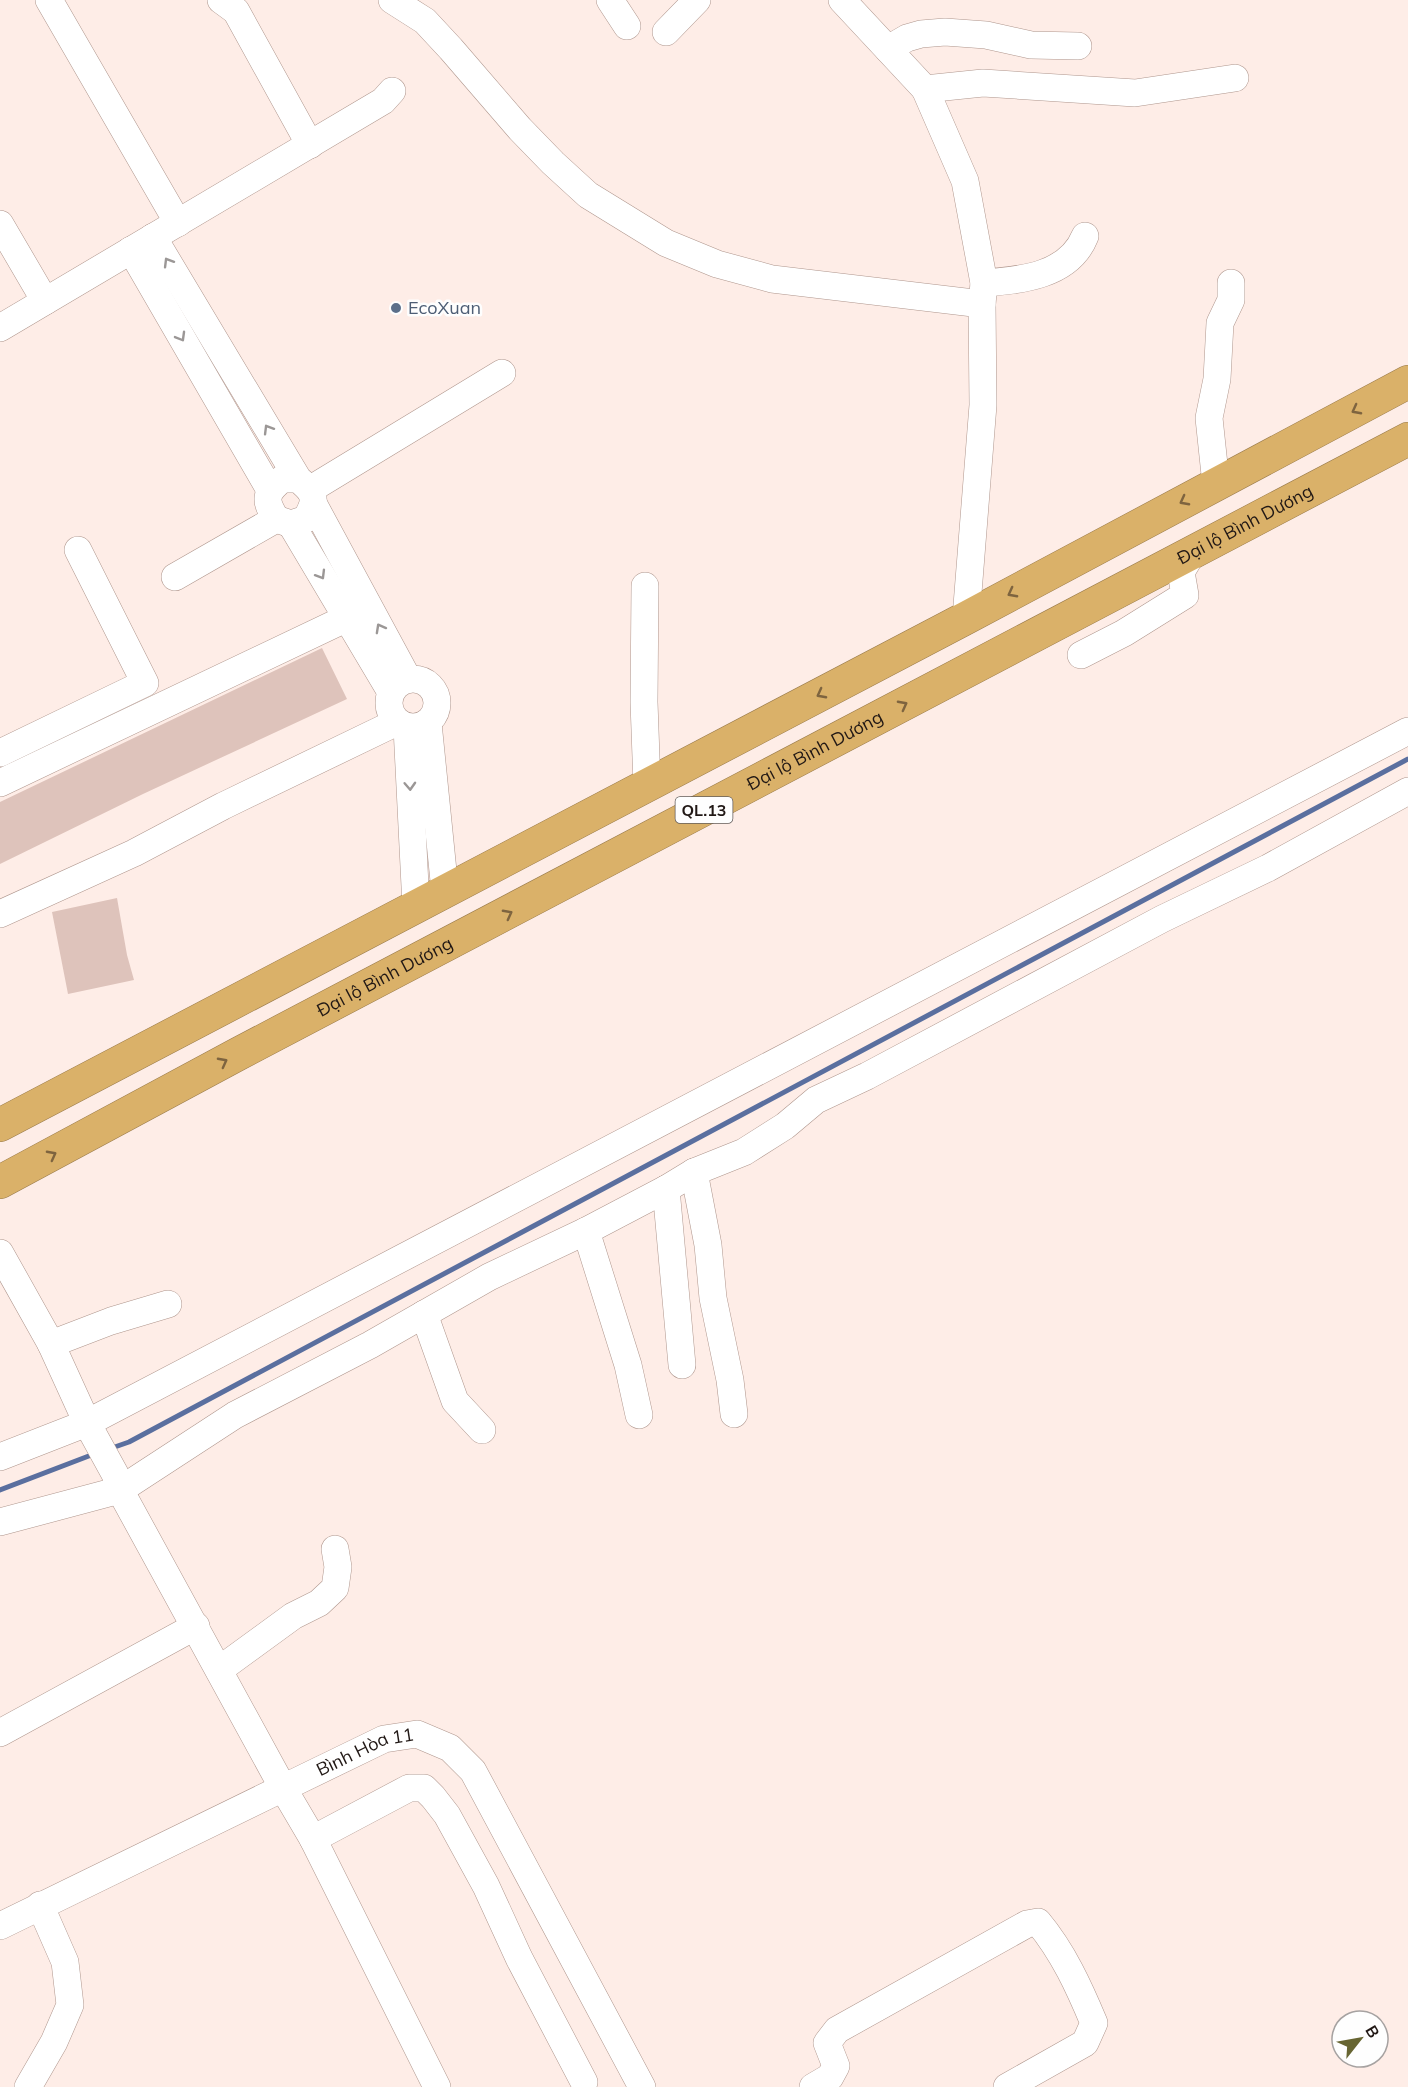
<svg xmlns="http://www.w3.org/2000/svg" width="1408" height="2087" viewBox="0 0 1408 2087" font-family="Mulish,sans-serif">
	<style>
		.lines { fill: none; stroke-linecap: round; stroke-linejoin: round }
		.stream { stroke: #5a6f9f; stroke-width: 5 }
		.building { fill: #dec3bb }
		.minor-casing { stroke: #af968d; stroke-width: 28 }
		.highway-casing { stroke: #997b4c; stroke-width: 34 }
		.minor { stroke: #fff; stroke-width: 27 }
		.highway { stroke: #dab169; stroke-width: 33 }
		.oneway { stroke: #9b9796 }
		.oneway2 { stroke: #7e643f }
		.service-dot { fill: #5c6f8a; stroke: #fefefe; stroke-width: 2 }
		.labels { text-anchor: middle; stroke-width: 5; stroke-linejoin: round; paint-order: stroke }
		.shield { fill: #fefefe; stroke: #635d5b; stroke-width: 1.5 }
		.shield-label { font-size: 16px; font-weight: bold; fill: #211815 }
		.service-label { font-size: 18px; fill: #4e5e75; stroke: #fefefe; text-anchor: start }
		.street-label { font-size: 18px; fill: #211815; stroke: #fefefe }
	</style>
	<rect width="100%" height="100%" fill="#feede7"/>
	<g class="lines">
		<g class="stream">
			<polyline points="109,1449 129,1442 1408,759"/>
			<polyline points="0,1490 94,1454"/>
		</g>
	</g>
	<g class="building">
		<polygon points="322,648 347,699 143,794 0,864 0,802"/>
		<polygon points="117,898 127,955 134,980 68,994 52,912"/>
	</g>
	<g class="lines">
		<g class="minor-casing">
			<g id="minor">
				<polyline points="49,0 178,223"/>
				<polyline points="221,0 236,11 310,145"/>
				<polyline points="392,0 425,21 451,49 520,129 553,163 588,195 666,243 717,264 772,279 982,304"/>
				<polyline points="610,0 627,26"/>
				<polyline points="842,0 925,89 965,181 984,283 982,304 983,405 966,618"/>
				<polyline points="666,32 697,0"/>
				<polyline points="888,49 907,38 921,34 945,32 986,35 1031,45 1078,46"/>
				<polyline points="925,89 983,83 1135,93 1235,78"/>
				<polyline points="0,224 45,301"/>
				<path d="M153,237L298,479C316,494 317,499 306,519L291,524L276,519C264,499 265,494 282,479H298"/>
				<polyline points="131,250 270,490"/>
				<path d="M984,283C1021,280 1069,276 1085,236"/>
				<polyline points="0,328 383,101 392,91"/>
				<polyline points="1216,484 1209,418 1217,379 1220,323 1231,300 1231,283"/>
				<polyline points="311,489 502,373"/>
				<polyline points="314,505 408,679"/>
				<polyline points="291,524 391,692"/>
				<polyline points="175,577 276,519"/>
				<polyline points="645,586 644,702 647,785"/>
				<polyline points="1081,655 1124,633 1185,595 1181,572 1193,552"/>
				<circle cx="413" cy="703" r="24"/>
				<polyline points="428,723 445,891"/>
				<polyline points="407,727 416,906"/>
				<polyline points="0,753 145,683 78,550"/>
				<polyline points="0,783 347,618"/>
				<polyline points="0,914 134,853 223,806 397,722"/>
				<polyline points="694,1172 708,1245 713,1298 730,1380 734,1414"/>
				<polyline points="666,1189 682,1365"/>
				<polyline points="586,1231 628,1365 639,1415"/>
				<path id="s1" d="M0,1253L51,1344L87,1423L115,1474L120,1490L283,1788L384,1739L417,1734L450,1748L473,1771L642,2087"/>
				<polyline points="424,1314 455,1401 482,1430"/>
				<polyline points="51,1344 111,1321 168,1304"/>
				<polyline points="0,1457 87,1423 1408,731"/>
				<polyline points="0,1522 120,1490 235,1415 370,1345 489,1277 586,1231 666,1189 694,1172 744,1152 785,1126 816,1100 867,1076 1162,919 1268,868 1408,791"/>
				<polyline points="219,1670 293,1616 319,1603 335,1588 338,1567 335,1549"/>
				<polyline points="0,1733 196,1626"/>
				<polyline points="313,1839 409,1788 424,1788 433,1797 447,1815 486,1886 519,1958 584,2082"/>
				<polyline points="0,1926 283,1788 313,1839 437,2087"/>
				<polyline points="28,2087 54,2042 70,2005 65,1962 40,1905"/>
				<path d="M813,2087L830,2077L836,2066L827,2043L837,2030L1027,1924L1038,1922C1063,1952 1079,1987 1094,2023L1085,2043L1007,2087"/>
			</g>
		</g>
		<g class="highway-casing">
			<g id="highway">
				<polyline points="0,1125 966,618 1408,382"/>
				<path id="s2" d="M0,1182L238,1054L1408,439"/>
			</g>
		</g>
		<use href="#minor" class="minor"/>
		<use href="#highway" class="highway"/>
	</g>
	<defs><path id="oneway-chevron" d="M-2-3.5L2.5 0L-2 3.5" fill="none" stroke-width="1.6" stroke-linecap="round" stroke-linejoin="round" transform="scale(1.5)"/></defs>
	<g class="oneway">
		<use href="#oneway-chevron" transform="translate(168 262) rotate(-121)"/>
		<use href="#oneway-chevron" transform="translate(181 337) rotate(60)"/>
		<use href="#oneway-chevron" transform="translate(268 429) rotate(-121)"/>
		<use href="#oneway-chevron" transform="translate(321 575) rotate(59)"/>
		<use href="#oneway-chevron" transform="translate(380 628) rotate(-119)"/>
		<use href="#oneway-chevron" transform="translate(410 786) rotate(87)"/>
	</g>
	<g class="oneway2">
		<use href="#oneway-chevron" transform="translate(1356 410) rotate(152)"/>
		<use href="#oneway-chevron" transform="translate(1184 501) rotate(152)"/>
		<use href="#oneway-chevron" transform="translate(1012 593) rotate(152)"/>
		<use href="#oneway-chevron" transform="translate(821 694) rotate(152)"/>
		<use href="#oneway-chevron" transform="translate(903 705) rotate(-28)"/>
		<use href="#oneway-chevron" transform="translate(508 914) rotate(-28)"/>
		<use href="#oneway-chevron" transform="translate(223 1062) rotate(-28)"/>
		<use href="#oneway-chevron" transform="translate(52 1155) rotate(-28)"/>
	</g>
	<circle class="service-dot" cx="396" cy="308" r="6"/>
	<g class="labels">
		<rect class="shield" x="675.5" y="797" width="57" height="26" rx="4.5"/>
		<g class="shield-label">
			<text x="704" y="816">QL.13</text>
		</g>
		<g class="service-label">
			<text x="408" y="314">EcoXuan</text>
		</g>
		<g class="street-label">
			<text dy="6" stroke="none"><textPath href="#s2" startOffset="1408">Đại lộ Bình Dương</textPath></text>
			<text dy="6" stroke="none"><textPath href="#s2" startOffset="922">Đại lộ Bình Dương</textPath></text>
			<text dy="6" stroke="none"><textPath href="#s2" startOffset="436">Đại lộ Bình Dương</textPath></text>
			<text dy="6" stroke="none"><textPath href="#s1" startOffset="696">Bình Hòa 11</textPath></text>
		</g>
	</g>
	<g transform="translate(1360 2039) rotate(59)"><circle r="28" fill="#fefefe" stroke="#a6a2a1" stroke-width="1.5"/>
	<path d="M0-4.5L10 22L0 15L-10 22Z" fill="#676532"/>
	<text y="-9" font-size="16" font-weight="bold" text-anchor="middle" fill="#211815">B</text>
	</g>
</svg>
